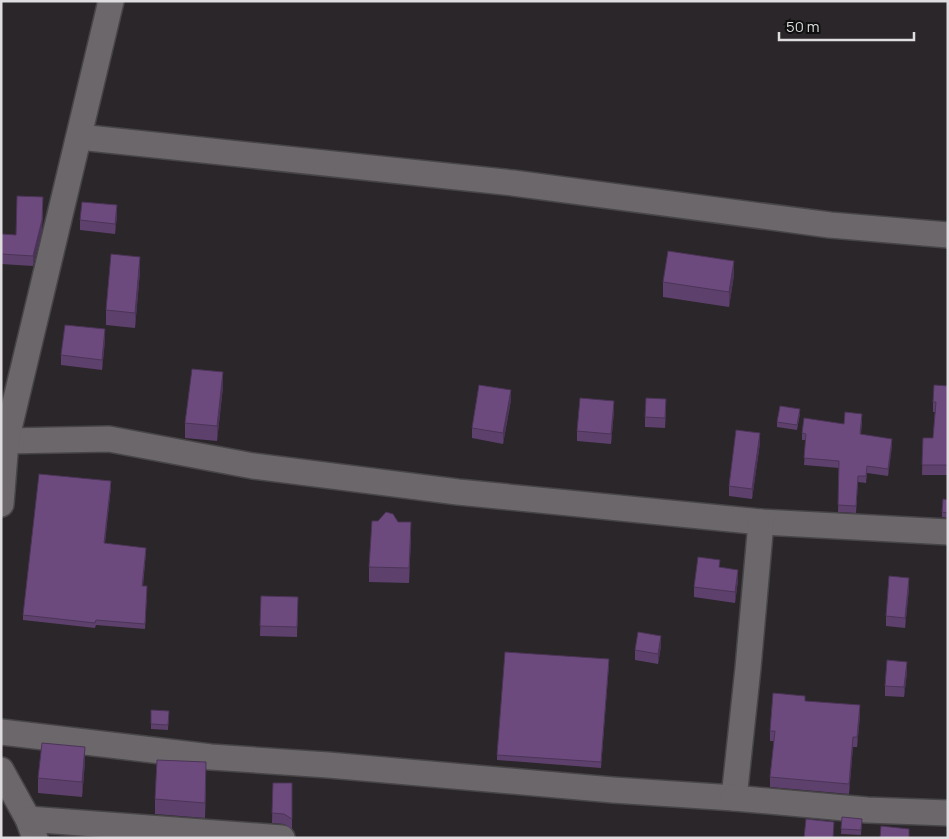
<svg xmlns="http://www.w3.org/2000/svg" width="949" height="839" viewBox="0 0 949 839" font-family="Manrope,sans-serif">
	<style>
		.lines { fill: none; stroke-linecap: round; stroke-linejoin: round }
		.minor-casing { stroke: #474547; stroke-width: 28 }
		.minor { stroke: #6b676a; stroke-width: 25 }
		.wall { fill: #5d406c }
		.shaded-wall { fill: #4c3458 }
		.building { fill: #6c4a7d; stroke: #4c3458 }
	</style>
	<rect width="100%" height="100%" fill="#2a2629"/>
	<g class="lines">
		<g class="minor-casing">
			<g id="minor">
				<polyline points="79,137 513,183 830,225 948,235"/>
				<polyline points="6,441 109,439 253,466 458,492 761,522 948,532"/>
				<polyline points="1,504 6,441 111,1"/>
				<polyline points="1,732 211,757 328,765 613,790 734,798 748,668 761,522"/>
				<polyline points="1,770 28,819 35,838"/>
				<polyline points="734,798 867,810 948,813"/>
				<polyline points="28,819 282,838"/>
			</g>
		</g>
		<use href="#minor" class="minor"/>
	</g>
	<g class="wall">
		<polygon points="43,207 42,230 33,266 1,264 1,234 16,235"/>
		<polygon points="117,215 115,234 80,230 80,220"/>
		<polygon points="140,271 135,328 106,325 106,310"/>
		<polygon points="734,275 729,307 663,297 663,282"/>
		<polygon points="105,340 102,370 61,365 61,355"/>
		<polygon points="948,386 948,475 922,475 923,438 933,438 935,412 933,412 933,402"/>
		<polygon points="223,387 217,441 185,438 185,423"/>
		<polygon points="511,400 503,444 472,438 472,428"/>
		<polygon points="666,409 665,428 645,427 645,417"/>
		<polygon points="614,411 611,444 577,441 577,431"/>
		<polygon points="800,414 797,430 777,427 777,422"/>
		<polygon points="862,421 861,434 892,446 888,476 867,473 866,483 858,482 856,513 838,512 839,468 804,465 806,440 802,440 802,433 844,424"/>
		<polygon points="760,443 752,499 729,496 729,486"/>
		<polygon points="111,487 105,543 146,553 143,586 147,592 145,629 96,625 95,628 23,620 23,615"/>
		<polygon points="948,500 948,518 942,517 942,512"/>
		<polygon points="378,521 411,537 409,583 369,582 369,567"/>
		<polygon points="720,568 738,580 735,603 694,597 694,587"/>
		<polygon points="909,588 905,628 886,626 886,616"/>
		<polygon points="261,596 298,597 297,637 260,636"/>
		<polygon points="661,646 658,664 635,660 635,650"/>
		<polygon points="609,664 601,768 497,760 497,755"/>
		<polygon points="907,672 904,697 885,696 885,686"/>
		<polygon points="805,701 860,715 857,747 853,747 849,794 770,787 770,777 774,741 770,741 770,731"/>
		<polygon points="151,710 169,711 168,730 151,729"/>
		<polygon points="85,762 82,797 38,793 38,778"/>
		<polygon points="206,776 205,818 155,814 155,799"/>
		<polygon points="273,783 292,819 292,829 284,824 272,823"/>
		<polygon points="842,817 862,819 861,835 841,834"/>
	</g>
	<g class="shaded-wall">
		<polygon points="43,197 42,230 33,266 33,256"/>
		<polygon points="117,205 117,215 115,234 115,224"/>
		<polygon points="140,257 140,271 135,328 135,313"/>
		<polygon points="734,261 734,275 729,307 729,292"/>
		<polygon points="105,329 105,340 102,370 102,360"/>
		<polygon points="223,372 223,387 217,441 217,426"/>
		<polygon points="511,390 511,400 503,444 503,433"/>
		<polygon points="666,399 666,409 665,428 665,418"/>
		<polygon points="614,401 614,411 611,444 611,434"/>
		<polygon points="760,433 760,443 752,499 752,489"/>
		<polygon points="892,439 892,446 888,476 888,469"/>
		<polygon points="111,481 111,487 104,548 104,543"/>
		<polygon points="411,522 411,537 409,583 409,568"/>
		<polygon points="738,570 738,580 735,603 735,592"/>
		<polygon points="909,578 909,588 905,628 905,618"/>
		<polygon points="661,636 661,646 658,664 658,654"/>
		<polygon points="907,662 907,672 904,697 904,687"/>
		<polygon points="860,705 860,715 857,747 857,737"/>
		<polygon points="853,737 853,747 849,794 849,784"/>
		<polygon points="85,747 85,762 82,797 82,782"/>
		<polygon points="206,762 206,776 205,818 205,803"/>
	</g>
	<g class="building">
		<polygon points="17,196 43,197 42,220 33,256 1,254 1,234 16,235"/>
		<polygon points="82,202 117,205 115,224 80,220"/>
		<polygon points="668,251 734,261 729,292 663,282"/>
		<polygon points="111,254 140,257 135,313 106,310"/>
		<polygon points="65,325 105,329 102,360 61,355"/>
		<polygon points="192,369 223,372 217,426 185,423"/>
		<polygon points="479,385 511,390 503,433 472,428"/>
		<polygon points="934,385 948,386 948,465 922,465 923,438 933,438 936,402 933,402"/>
		<polygon points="580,398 614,401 611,434 577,431"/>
		<polygon points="646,398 666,399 665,418 645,417"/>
		<polygon points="780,406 800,409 797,425 777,422"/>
		<polygon points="845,412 862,414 860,434 892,439 888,469 867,466 866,476 858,476 856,506 838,505 839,461 804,458 806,434 802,433 804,418 844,424"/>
		<polygon points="736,430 760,433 752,489 729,486"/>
		<polygon points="39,474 111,481 104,543 146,548 142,586 147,586 145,624 96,620 95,623 23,615"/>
		<polygon points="943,499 948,500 948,513 942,512"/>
		<polygon points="386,512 393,514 398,522 411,522 409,568 369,567 372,521 378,521"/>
		<polygon points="698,557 720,560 719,567 738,570 735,592 694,587"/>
		<polygon points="889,576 909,578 905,618 886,616"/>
		<polygon points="261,596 298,597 297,627 260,626"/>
		<polygon points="638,632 661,636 658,654 635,650"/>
		<polygon points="505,652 609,659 601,762 497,755"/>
		<polygon points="887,660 907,662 904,687 885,686"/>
		<polygon points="773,693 805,696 805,701 860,705 857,737 853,737 849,784 770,777 775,731 770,731"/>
		<polygon points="151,710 169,711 168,725 151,724"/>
		<polygon points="42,743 85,747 82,782 38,778"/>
		<polygon points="157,760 206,762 205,803 155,799"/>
		<polygon points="273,783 292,783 292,819 284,814 272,813"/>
		<polygon points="842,817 862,819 861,830 841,829"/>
		<polygon points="806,819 834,822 833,838 804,838"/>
		<polygon points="881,826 909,829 909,838 880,838"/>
	</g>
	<rect width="949" height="839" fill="none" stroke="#dfdddf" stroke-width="5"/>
	<path d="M779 32v8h135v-8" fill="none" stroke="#dfdddf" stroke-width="2.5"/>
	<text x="786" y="32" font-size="15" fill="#dfdddf" stroke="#111011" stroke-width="4" paint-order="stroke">50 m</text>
</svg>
